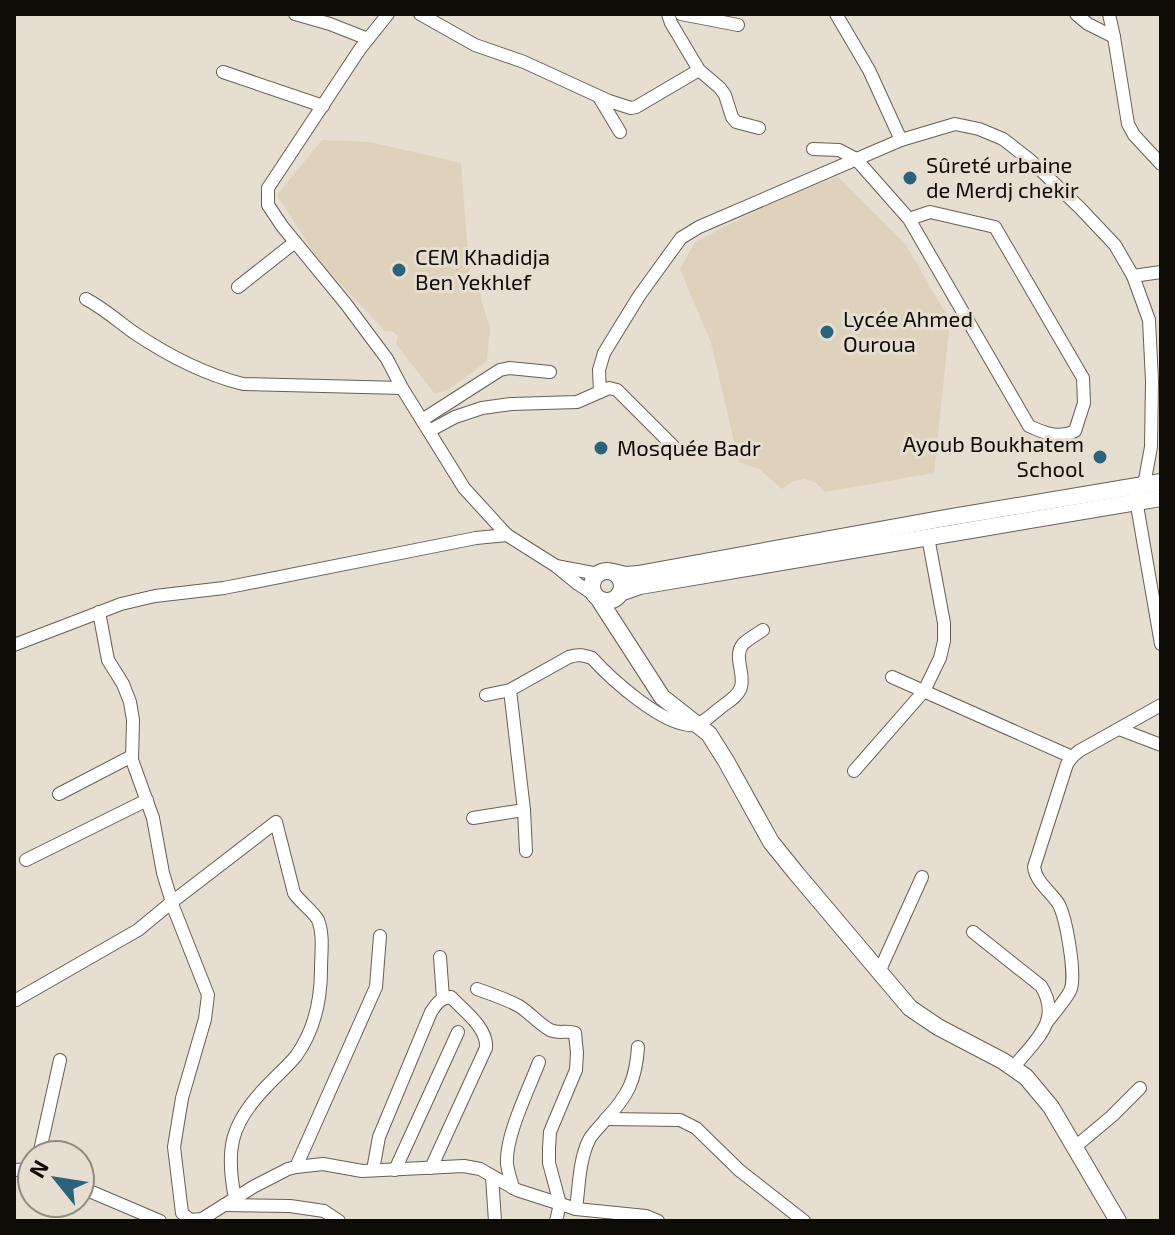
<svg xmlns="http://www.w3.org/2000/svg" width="1175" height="1235" viewBox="0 0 1175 1235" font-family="'Exo 2',sans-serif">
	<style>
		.built { fill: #ded2bd }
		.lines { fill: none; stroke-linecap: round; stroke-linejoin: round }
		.minor-casing { stroke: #665f53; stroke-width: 14 }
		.tertiary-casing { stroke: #665f53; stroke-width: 18 }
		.minor { stroke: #fff; stroke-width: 12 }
		.tertiary { stroke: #fff; stroke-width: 16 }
		.poi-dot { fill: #2b637d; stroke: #e6ded0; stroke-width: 3 }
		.labels { text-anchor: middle; stroke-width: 6; stroke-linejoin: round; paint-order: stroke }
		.poi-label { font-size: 22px; fill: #0f0c08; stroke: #e6ded0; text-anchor: start }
	</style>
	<rect width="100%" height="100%" fill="#e6ded0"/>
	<g class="built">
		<polygon points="322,140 370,142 461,163 470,280 481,280 481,300 490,327 487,361 449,389 435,394 396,344 398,336 392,331 385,331 319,261 277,195"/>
		<polygon points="838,177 906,245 950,321 934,473 825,492 816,483 805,479 793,481 782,489 759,469 739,462 711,343 680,269 695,242 787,195"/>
	</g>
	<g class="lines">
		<g class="minor-casing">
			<g id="minor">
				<polyline points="295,14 330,24 368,39"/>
				<polyline points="388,14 360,49 268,188 268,205 282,226 346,304 387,359 402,388 464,488 507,535 556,566 578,584 593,594"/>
				<polyline points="420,14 475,45 524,62 609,101 631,108 636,107 699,70"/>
				<polyline points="668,14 671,23 699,70 720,88 725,95 732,117 736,122 759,128"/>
				<polyline points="681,14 738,25"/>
				<polyline points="836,14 869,70 901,140"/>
				<polyline points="1076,14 1088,24 1114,37"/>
				<polyline points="1109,14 1114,37 1128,124 1134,135 1161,164"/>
				<polyline points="223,72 323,106"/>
				<polyline points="599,97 620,132"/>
				<path d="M813,149L839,150L856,159L909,219L1029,426C1044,433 1059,439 1075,431L1084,403L1083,378L995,227L930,212L909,219"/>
				<polyline points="1133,276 1161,272"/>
				<polyline points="238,287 295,242"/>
				<path d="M86,299C103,308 118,321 133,332C167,355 203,374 243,384L402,388"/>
				<polyline points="600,392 599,370 604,353 639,296 681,238 699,227 901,140 955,124 979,129 1003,139 1030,160 1080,208 1115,245 1133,276 1149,320 1152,381 1151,447 1144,485"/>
				<polyline points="422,420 500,370 509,368 550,372"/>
				<polyline points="429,431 455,417 482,408 511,404 577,402 609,388 617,390 674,447"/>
				<polyline points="1135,494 1161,644"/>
				<polyline points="556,566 598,574"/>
				<polyline points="99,612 108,660 123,684 130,702 133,720 132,760 153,818 163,873 174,909 208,995 205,1019 182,1098 174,1147 182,1213 190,1220 202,1219 253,1187 288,1169 296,1167 323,1164 362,1171 464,1166 480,1169 517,1190 576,1209 646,1216 658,1221"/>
				<polyline points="14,645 121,604 155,596 224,588 476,538 507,535"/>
				<polyline points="892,677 1072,757"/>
				<polyline points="510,690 524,810 526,851"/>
				<path d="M486,695L510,690L569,657C578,654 583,655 592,658C611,679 665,728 694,725C703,724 712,714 719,709C727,702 738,697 741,687C745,673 733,656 743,644C748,639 757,634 763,630"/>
				<polyline points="1119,729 1161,745"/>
				<polyline points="854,771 924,691 940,658 944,641 944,623 928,537"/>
				<polyline points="59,794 132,756"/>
				<polyline points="473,818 524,810"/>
				<polyline points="26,860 147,800"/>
				<path d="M973,932L1041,986C1063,1021 1034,1041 1013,1068"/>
				<polyline points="440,957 443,998"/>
				<polyline points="879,972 922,877"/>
				<path d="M477,989C491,994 506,999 519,1006C530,1013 539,1024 550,1030C559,1034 566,1030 575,1033L577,1053L576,1070L550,1132L549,1148V1163L560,1204L556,1221"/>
				<path d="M16,1000L138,930L172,902L276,822L294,893C300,902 314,912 318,920C324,935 321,954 321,969C321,999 314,1031 296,1056C287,1067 276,1076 266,1087C231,1123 225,1149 235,1198"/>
				<path d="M1047,1022C1055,1012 1064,1002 1070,991C1077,978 1066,916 1058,903C1050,891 1036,882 1034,867L1067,764L1072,757L1079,751L1161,705"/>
				<polyline points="606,1119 680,1120 696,1128 739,1170 804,1221"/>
				<polyline points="1075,1147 1112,1116 1140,1088"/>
				<polyline points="39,1155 60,1060"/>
				<polyline points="296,1167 376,987 380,936"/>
				<polyline points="14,1170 32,1169"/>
				<path d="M373,1170L379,1137L431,1012C437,1003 440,998 451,997C463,1010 488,1028 486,1048L431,1168"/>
				<polyline points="395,1170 458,1032"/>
				<polyline points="492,1177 495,1221"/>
				<polyline points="80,1187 160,1221"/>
				<path d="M513,1188C511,1180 508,1172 507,1164C505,1136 529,1089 539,1062"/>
				<polyline points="224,1205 290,1206 324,1211 339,1221"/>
				<path d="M576,1209C579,1187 579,1160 589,1140C593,1132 600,1127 605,1120C628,1096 636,1080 638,1047"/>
			</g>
		</g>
		<g class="tertiary-casing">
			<g id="tertiary">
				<circle cx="607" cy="586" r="15"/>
				<polyline points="613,572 626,575 638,574 940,519 1161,482"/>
				<polyline points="620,593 640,586 1161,498"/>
				<polyline points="600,601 662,697 709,734 726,761 771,842 796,873 910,1008 938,1027 1003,1061 1026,1077 1051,1107 1118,1221"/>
			</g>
		</g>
		<use href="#minor" class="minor"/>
		<use href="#tertiary" class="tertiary"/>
	</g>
	<g class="poi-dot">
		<circle cx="910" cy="178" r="8"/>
		<circle cx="399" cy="270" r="8"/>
		<circle cx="827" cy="332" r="8"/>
		<circle cx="601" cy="448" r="8"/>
		<circle cx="1100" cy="457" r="8"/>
	</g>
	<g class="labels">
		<g class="poi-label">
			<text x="926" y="173">Sûreté urbaine<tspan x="926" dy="25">de Merdj chekir</tspan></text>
			<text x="415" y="265">CEM Khadidja<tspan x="415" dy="25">Ben Yekhlef</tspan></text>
			<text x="843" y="327">Lycée Ahmed<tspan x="843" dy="25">Ouroua</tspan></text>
			<text x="1084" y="452" text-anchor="end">Ayoub Boukhatem<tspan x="1084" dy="25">School</tspan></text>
			<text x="617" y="456">Mosquée Badr</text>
		</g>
	</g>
	<rect width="1175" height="1235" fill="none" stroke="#0f0c08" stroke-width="32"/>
	<g transform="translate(56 1179) rotate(300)"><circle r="38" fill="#e6ded0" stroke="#908a80" stroke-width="2"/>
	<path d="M0-6L14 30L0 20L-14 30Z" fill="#2b637d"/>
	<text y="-12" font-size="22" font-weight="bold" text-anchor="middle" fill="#0f0c08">N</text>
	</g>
</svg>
